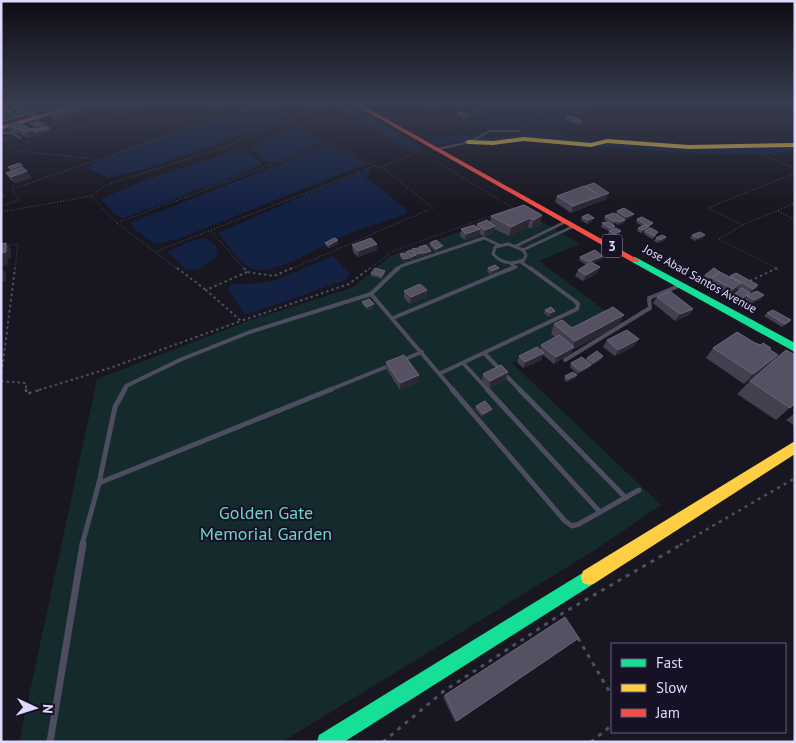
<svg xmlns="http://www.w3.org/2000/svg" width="796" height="743" viewBox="0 0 796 743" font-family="'PT Sans',sans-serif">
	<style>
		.green { fill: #152a2c }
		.water { fill: #132143 }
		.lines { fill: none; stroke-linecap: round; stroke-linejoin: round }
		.stream { stroke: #132143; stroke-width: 2 }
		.river { fill: #132143; fill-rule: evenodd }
		.path-far3 { stroke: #4a5260; stroke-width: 1; stroke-dasharray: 1 2; stroke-linecap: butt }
		.path-far2 { stroke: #4a5260; stroke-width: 2; stroke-dasharray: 2.5 3; stroke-linecap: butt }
		.path-far1 { stroke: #4a5260; stroke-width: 2.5; stroke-dasharray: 3 4.5; stroke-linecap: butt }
		.path { stroke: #4a5260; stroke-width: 3; stroke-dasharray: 4 5.5; stroke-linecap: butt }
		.lane-far4 { stroke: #4e4c60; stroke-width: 2.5 }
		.lane-far3 { stroke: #4e4c60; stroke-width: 3 }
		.lane-far2 { stroke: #4e4c60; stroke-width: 4 }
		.lane-far1 { stroke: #4e4c60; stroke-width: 5 }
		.lane { stroke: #4e4c60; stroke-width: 7 }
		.street { fill: #4e4c60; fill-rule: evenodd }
		.fast { fill: #16e098; fill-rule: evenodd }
		.slow { fill: #ffcf43; fill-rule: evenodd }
		.jam { fill: #f24e42; fill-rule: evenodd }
		.wall { fill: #443f4f }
		.shaded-wall { fill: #2b2834 }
		.building { fill: #555062; stroke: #6a657a }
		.labels { text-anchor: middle; stroke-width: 4; stroke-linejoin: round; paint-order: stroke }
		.far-street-label { font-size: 12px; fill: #e0d8fc; stroke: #161125 }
		.shield { fill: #161125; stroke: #a39cbc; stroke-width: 1 }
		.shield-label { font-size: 14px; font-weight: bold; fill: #e0d8fc }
		.near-park-label { font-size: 18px; fill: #6ad6c5; stroke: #161125 }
	</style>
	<rect width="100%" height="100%" fill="#181620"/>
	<polygon class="green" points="522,210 580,244 539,261 607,312 512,363 661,505 595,550 282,742 19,742 97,379 248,321 354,287 390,256"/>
	<g class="water">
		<path d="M493,103H582C550,112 535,126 499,122C489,121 478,118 470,112L473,109Z"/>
		<path d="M258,107L283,116L275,122L226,141L142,170L108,178L85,167C140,141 200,126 258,107Z"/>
		<polygon points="298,127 324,141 280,161 268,163 251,148 264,139"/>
		<polygon points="329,145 367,164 178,239 156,244 135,230 130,223"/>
		<polygon points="242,149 263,164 234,177 211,186 198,189 166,203 123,218 114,214 101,199 143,181"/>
		<path d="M372,168L366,178L408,210L405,215C387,221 369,226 351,233C326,241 277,277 252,269C242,266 225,242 219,233L311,192Z"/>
		<polygon points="206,238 216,246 217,256 198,270 186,269 167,252 188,242"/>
		<polygon points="333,256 350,274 346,280 245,315 229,291 231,284 262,283 279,279"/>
	</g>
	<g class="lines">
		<polyline class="stream" points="1,126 74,103"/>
		<g class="river">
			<polygon points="336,103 347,103 422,148 416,151 412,150 352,116"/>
			<polygon points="584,103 598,103 596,105 568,113 549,124 519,129 514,126 519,123 542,119 560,109"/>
			<path d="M542,132C602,143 665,148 726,148C749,148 772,149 795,144V150L778,154H698L584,146L542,138L493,144L468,141L434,145L428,142C440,131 479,138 494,137C510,137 526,134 542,132Z"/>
		</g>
		<g class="path-far3">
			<polyline points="7,103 22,106"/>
			<polyline points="201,103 228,115"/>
			<polyline points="235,103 249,108"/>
			<polyline points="312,103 319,107 336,104 392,136"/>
			<polyline points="264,105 271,103"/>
			<polyline points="26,143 149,103"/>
			<polyline points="19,145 15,146 18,151 93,159"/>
			<polyline points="760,154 795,168"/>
			<polyline points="795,173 708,208 743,225 795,203"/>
			<polyline points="91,196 106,185 228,146 318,107"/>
			<polyline points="1,206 19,200 12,189 249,108 264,105 294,117"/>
			<polyline points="778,211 795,220"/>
			<polyline points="1,212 91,196 117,223 155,252 374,166"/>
			<polyline points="117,223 329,143 374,166 382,167 418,151"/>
			<polyline points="743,225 718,239 778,269 776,270"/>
			<polyline points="211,231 245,270"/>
			<polyline points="8,246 18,244 15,270"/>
			<polyline points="156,253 179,270"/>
			<polyline points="289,270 433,208 382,167"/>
			<polyline points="368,270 393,251 513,208 437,162"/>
		</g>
		<g class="path-far2">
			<polyline points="177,268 206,290"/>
			<polyline points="244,268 247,272 274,276 292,268"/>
			<polyline points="247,272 206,290 241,321 349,284 370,268"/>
			<polyline points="750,281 777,268"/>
			<polyline points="1,378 15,268"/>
			<polyline points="1,381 26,383 26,390"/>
			<polyline points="39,390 110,368 241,321"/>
		</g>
		<g class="path-far1">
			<polyline points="26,389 26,394 43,389"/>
			<polyline points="680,545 795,478"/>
		</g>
		<g class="path">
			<polyline points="578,638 612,696"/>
			<polyline points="383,742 444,691 563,613 682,544"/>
			<polyline points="591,742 612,725"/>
		</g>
		<g class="lane-far4">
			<polyline points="361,106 371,103"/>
			<polyline points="31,114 40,118"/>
			<polyline points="1,133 12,133 20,138"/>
		</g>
		<g class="lane-far3">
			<path d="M508,244L523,250L526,255L524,260C512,265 502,264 493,254L495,247Z"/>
			<polyline points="516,246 565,222"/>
			<polyline points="523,250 574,226"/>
			<polyline points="521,262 532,270"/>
			<polyline points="397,270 401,266 484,238 499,245"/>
			<polyline points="509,270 516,267 511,264"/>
		</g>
		<g class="lane-far2">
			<polyline points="371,294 453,390"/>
			<polyline points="393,318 512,268"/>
			<polyline points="485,354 520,390"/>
			<polyline points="403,360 422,352"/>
			<polyline points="565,360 650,308 649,298 681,285"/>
			<polyline points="463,363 488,390"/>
			<polyline points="441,373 577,309 578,304 575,301 530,268"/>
			<polyline points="124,390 126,386 182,359 250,332 371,294 398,268"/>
			<polyline points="329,390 391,365"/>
		</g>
		<g class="lane-far1">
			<polyline points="452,389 565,521 572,526 579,524 639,490"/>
			<polyline points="487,389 600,512"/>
			<polyline points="519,389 626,498"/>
			<polyline points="99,483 332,389"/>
			<polyline points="82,545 99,483 115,407 125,389"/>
		</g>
		<polyline class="lane" points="50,742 83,544"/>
		<g class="street">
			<polygon points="61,103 66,103 1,123 1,120"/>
			<polygon points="83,103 88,103 106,109 102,110"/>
			<polygon points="489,130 519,130 521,131 519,132 490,132 470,143 435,151 432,149 469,141"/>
		</g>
		<g class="fast">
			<polygon points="635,257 795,343 795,352 632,262 632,258"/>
			<polygon points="589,569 595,571 597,577 595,583 344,742 317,742 319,735"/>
		</g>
		<g class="slow">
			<polygon points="524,137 591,143 607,139 689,145 795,143 795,147 689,149 607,143 591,147 524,141 493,145 468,144 465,142 468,140 493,141"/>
			<polygon points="795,441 795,454 595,583 589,585 583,583 581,577 583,571"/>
		</g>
		<g class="jam">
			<polygon points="81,103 88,103 1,130 1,126"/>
			<polygon points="352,103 358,103 639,260 638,262 632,262"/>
		</g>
	</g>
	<g class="wall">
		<polygon points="32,103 47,103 49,107 41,109 34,106"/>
		<polygon points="78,103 94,108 86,110 87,112 80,114 74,112 76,115 58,121 52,118 48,112 71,109 69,105 78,104"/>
		<polygon points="96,103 135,103 136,104 130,105 124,104 124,105 117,107 110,104 102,106 97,104"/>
		<polygon points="426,103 438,108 434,109 426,106"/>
		<polygon points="14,107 32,111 24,114 17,113"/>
		<polygon points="1,110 12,111 15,117 6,120 1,118"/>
		<polygon points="458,113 469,115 468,118 464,119 458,115"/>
		<polygon points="567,117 582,121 581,124 577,125 566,120"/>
		<polygon points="30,123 44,124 45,126 52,131 45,133 41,131 42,133 38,135 35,133 36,136 30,138 10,131 6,125 40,130 39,129 32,126"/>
		<polygon points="8,167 25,169 27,171 31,178 15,183 10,179 6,173 11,171"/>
		<polygon points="585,186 606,199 571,213 555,202 557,196 585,187"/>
		<polygon points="617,211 632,217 625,220 624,223 618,225 615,223 612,224 615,226 614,229 621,231 619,234 613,237 608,234 609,231 601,227 602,223 607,222 604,219 605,216 616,214"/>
		<polygon points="542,215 540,225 531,229 528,227 509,236 494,229 494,233 484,237 479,233 479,235 465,240 460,236 461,229 477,227 477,224 490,223 491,216"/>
		<polygon points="582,217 592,221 587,224 581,220"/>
		<polygon points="637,219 651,227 649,228 648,229 656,236 652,239 644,234 644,232 641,233 637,231 638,228 642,226 636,222"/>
		<polygon points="692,235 703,238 695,241 690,238"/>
		<polygon points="666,237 665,240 658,243 654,241 656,238"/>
		<polygon points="325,243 338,244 329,248 326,246"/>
		<polygon points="430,243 442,249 436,252 430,246"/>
		<polygon points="377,244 377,250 358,257 353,252 352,245"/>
		<polygon points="419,247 431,254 424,256 422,254 422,256 416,258 416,257 416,259 411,260 409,258 409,261 404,262 400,257 400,254 406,255 406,252 412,251 412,249 419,249"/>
		<polygon points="603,256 602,259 593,263 600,267 597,273 583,281 575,276 578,270 586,265 579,260 580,257"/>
		<polygon points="488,268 499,268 498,271 491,275 487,271"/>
		<polygon points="385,271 385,274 382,279 371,276 371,273"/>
		<polygon points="719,273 730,277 730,276 758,285 753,292 748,296 764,295 761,299 751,304 745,299 747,297 738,303 730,298 733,295 739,290 737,289 729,296 708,284 711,280 709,281 702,278 705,275"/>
		<polygon points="427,290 426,297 410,304 404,298 404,291"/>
		<polygon points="657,297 693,309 689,315 675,321 653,303"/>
		<polygon points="362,302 374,308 368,310 363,305"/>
		<polygon points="545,310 555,311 554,314 549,317 544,313"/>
		<polygon points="767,313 791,320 782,327 764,316"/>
		<polygon points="554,324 572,328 619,325 572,350 571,353 554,364 543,355 541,360 523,368 517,362 519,356 540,349 541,345 555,337 551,334"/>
		<polygon points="607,340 635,346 615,356 603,347"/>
		<polygon points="755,343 769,350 778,355 769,365 744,384 706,358 713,348"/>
		<polygon points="587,358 602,359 591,366 590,365 589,368 578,374 570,367 571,363 585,360"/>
		<polygon points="386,362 419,382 400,390 386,368"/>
		<polygon points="508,372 506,379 489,388 482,381 483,374"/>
		<polygon points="577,375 575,378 567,382 564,380 565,376"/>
		<polygon points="750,381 795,403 776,420 737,394"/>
		<polygon points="476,406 492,409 491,412 482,417 475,409"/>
		<polygon points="795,413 795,426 786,420"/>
		<polygon points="445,695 457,721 455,722 443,697"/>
	</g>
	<g class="shaded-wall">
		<polygon points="42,103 47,103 49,107 41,109 38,104"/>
		<polygon points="92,103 94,108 86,110 84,105"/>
		<polygon points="101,103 109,103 110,104 102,106"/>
		<polygon points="115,103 123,103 124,105 117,107"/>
		<polygon points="128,103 135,103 136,104 130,105"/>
		<polygon points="439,105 438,108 434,109 434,106"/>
		<polygon points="29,106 32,111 24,114 21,109"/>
		<polygon points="84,107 87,112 80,114 77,109"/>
		<polygon points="73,110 76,115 58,121 55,115"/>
		<polygon points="12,111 15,117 6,120 3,114"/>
		<polygon points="469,115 468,118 464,119 464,116"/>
		<polygon points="582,121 581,124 577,125 578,123"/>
		<polygon points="44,124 45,126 39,129 37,126"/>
		<polygon points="50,128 52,131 45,133 44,130"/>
		<polygon points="33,130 36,136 30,138 26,132"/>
		<polygon points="41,130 42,133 38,135 36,132"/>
		<polygon points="2,135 6,141 1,143 1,136"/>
		<polygon points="22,165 26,171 15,175 11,169"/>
		<polygon points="27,171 31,178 15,183 11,177"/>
		<polygon points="1,189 3,192 2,192 5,197 2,198 3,201 1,201"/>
		<polygon points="609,193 606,199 571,213 573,206"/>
		<polygon points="634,214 632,217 625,220 626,217"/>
		<polygon points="542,215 540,225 531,229 534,220"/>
		<polygon points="530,218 528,227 509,236 511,227"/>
		<polygon points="594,218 592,221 587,224 588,220"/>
		<polygon points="625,220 624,223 618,225 620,222"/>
		<polygon points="653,223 648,231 645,231 644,232 641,233 643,230 646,229 648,226"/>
		<polygon points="495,226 494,233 484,237 485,230"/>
		<polygon points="480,229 479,235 465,240 466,234"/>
		<polygon points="621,231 619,234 613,237 614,234"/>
		<polygon points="705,235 703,238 695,241 697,238"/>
		<polygon points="666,237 665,240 658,243 660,240"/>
		<polygon points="338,240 338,244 329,248 329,245"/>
		<polygon points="6,243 11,249 11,258 7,259 8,261 7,265 1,267 6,272 6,281 1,282 1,253"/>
		<polygon points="377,244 377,250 358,257 358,251"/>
		<polygon points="443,246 442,249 436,252 436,249"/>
		<polygon points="431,251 431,254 424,256 424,253"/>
		<polygon points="422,253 422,256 416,258 417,254"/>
		<polygon points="416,255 416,259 411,260 411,257"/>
		<polygon points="603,256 602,259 587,266 588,262"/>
		<polygon points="409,258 409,261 404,262 404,259"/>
		<polygon points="600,267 597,273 583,281 586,275"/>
		<polygon points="499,268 498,271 491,275 492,271"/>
		<polygon points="385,271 385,274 382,279 382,276"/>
		<polygon points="741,283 736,290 729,296 733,289"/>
		<polygon points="758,285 753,292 738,303 741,299 749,294 753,289"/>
		<polygon points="427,290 426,297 410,304 411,297"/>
		<polygon points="764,295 761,299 751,304 754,300"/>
		<polygon points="374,304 374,308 368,310 367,307"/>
		<polygon points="693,309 689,315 675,321 680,314"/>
		<polygon points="555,311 554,314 549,317 550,313"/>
		<polygon points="624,315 619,325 572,350 571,353 554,364 556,357 572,348 575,341"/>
		<polygon points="639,339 635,346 615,356 618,350"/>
		<polygon points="544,353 541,360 523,368 525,362"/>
		<polygon points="778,355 769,365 744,384 753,374"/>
		<polygon points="603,356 602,359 591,366 593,363"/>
		<polygon points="591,365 589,368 578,374 580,371"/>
		<polygon points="508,372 506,379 489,388 490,381"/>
		<polygon points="419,375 419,382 400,390 400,383"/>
		<polygon points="577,375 575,378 567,382 568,379"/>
		<polygon points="492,409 491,412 482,417 483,414"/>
	</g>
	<g class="building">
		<polygon points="76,103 84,107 77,109 69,105"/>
		<polygon points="78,103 92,103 84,105"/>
		<polygon points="426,103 433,103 439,105 434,106"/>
		<polygon points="22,104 29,106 21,109 14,107"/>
		<polygon points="66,107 73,110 55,115 48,112"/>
		<polygon points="4,109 12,111 3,114 1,114 1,110"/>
		<polygon points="463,112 469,115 464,116 458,113"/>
		<polygon points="570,116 582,121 578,123 567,117"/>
		<polygon points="37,121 44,124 37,126 30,123"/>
		<polygon points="17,122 33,130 26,132 6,125"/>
		<polygon points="45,126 50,128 44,130 39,128"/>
		<polygon points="35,128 41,130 36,132 31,129"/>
		<polygon points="19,163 22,165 11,169 8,167"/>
		<polygon points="22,167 27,171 11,177 6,173"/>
		<polygon points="594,183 609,193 573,206 557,196 584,186 597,194 585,186"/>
		<polygon points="524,205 542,215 534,220 530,218 511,227 491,216"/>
		<polygon points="624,208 634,214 626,217 617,211"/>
		<polygon points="614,213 625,220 620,222 616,220 613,221 605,216"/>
		<polygon points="588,214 594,218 588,220 582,217"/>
		<polygon points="642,217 653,223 648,226 637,219"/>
		<polygon points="487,220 495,226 485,230 477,224"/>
		<polygon points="608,222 615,226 610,228 602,223"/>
		<polygon points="474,225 480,229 466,234 461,229"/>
		<polygon points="645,225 649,227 643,230 638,228"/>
		<polygon points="616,228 621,231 614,234 609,231"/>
		<polygon points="651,228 658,232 654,236 645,231"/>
		<polygon points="700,232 705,235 697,238 692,235"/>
		<polygon points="662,235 666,237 660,240 656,238"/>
		<polygon points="334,238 338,240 329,245 325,243"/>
		<polygon points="371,238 377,244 358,251 352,245"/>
		<polygon points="436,240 443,246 436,249 430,243"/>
		<polygon points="6,243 6,252 1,253 1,244"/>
		<polygon points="426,245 431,251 424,253 419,247"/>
		<polygon points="418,248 422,253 417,254 412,249"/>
		<polygon points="411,250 416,255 411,257 406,252"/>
		<polygon points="595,250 603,256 588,262 580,257"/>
		<polygon points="405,253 409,258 404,259 400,254"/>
		<polygon points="591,262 600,267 586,275 578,270"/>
		<polygon points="495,265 499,268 492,271 488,268"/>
		<polygon points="375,268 385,271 382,276 371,273"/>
		<polygon points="714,268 720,272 711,278 705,275"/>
		<polygon points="720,272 741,283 733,289 712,278"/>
		<polygon points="736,273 758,285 753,289 730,276"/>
		<polygon points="420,284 427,290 411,297 404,291"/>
		<polygon points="742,288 750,293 741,299 733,295"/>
		<polygon points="670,291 693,309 680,314 657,297"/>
		<polygon points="757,291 764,295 754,300 747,296"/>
		<polygon points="369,299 374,304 367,307 362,302"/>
		<polygon points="551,307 555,311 550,313 545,310"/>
		<polygon points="613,307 624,315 575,341 554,324 562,320 572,328"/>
		<polygon points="773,310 791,320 785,324 767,313"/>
		<polygon points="627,330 639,339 618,350 607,340"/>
		<polygon points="737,332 755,343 761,345 763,343 771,348 769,349 778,355 753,374 713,348"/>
		<polygon points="559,335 574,347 556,357 541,345"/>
		<polygon points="537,347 544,353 525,362 519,356"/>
		<polygon points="786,350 795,355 795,403 790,408 750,381"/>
		<polygon points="597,351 603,356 593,363 587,358"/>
		<polygon points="404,355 419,375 400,383 386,362"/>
		<polygon points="582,357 591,365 580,371 571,363"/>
		<polygon points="501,365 508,372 490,381 483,374"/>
		<polygon points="573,372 577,375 568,379 565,376"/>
		<polygon points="485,401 492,409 483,414 476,406"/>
		<polygon points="565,617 579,638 457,721 445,695"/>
	</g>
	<linearGradient id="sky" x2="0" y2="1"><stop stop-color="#0d0c12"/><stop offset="0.5" stop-color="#373c4e"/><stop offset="1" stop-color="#373c4e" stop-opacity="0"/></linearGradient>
	<rect width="796" height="207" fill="url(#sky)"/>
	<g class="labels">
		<g class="far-street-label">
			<text transform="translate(700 279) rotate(29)" y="4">Jose Abad Santos Avenue</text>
		</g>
		<rect class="shield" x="602" y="234.5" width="20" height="23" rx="4"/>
		<g class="shield-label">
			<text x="612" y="251">3</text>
		</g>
		<g class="near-park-label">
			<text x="266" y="519">Golden Gate<tspan x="266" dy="21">Memorial Garden</tspan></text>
		</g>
	</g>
	<rect width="796" height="743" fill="none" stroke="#e0d8fc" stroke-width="5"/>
	<rect x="611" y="643" width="175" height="90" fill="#161125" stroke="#67617b"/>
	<rect x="621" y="659" width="25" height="8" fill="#16e098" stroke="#67617b"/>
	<text x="656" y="668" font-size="15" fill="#e0d8fc">Fast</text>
	<rect x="621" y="684" width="25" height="8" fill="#ffcf43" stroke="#67617b"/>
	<text x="656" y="693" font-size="15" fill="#e0d8fc">Slow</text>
	<rect x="621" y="709" width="25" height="8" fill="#f24e42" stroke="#67617b"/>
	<text x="656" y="718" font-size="15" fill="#e0d8fc">Jam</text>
	<g transform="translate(35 708) rotate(94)" stroke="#161125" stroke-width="4" paint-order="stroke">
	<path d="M0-4L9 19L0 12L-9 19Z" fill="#e0d8fc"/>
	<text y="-8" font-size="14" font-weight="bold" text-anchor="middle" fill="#e0d8fc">N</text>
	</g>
</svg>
